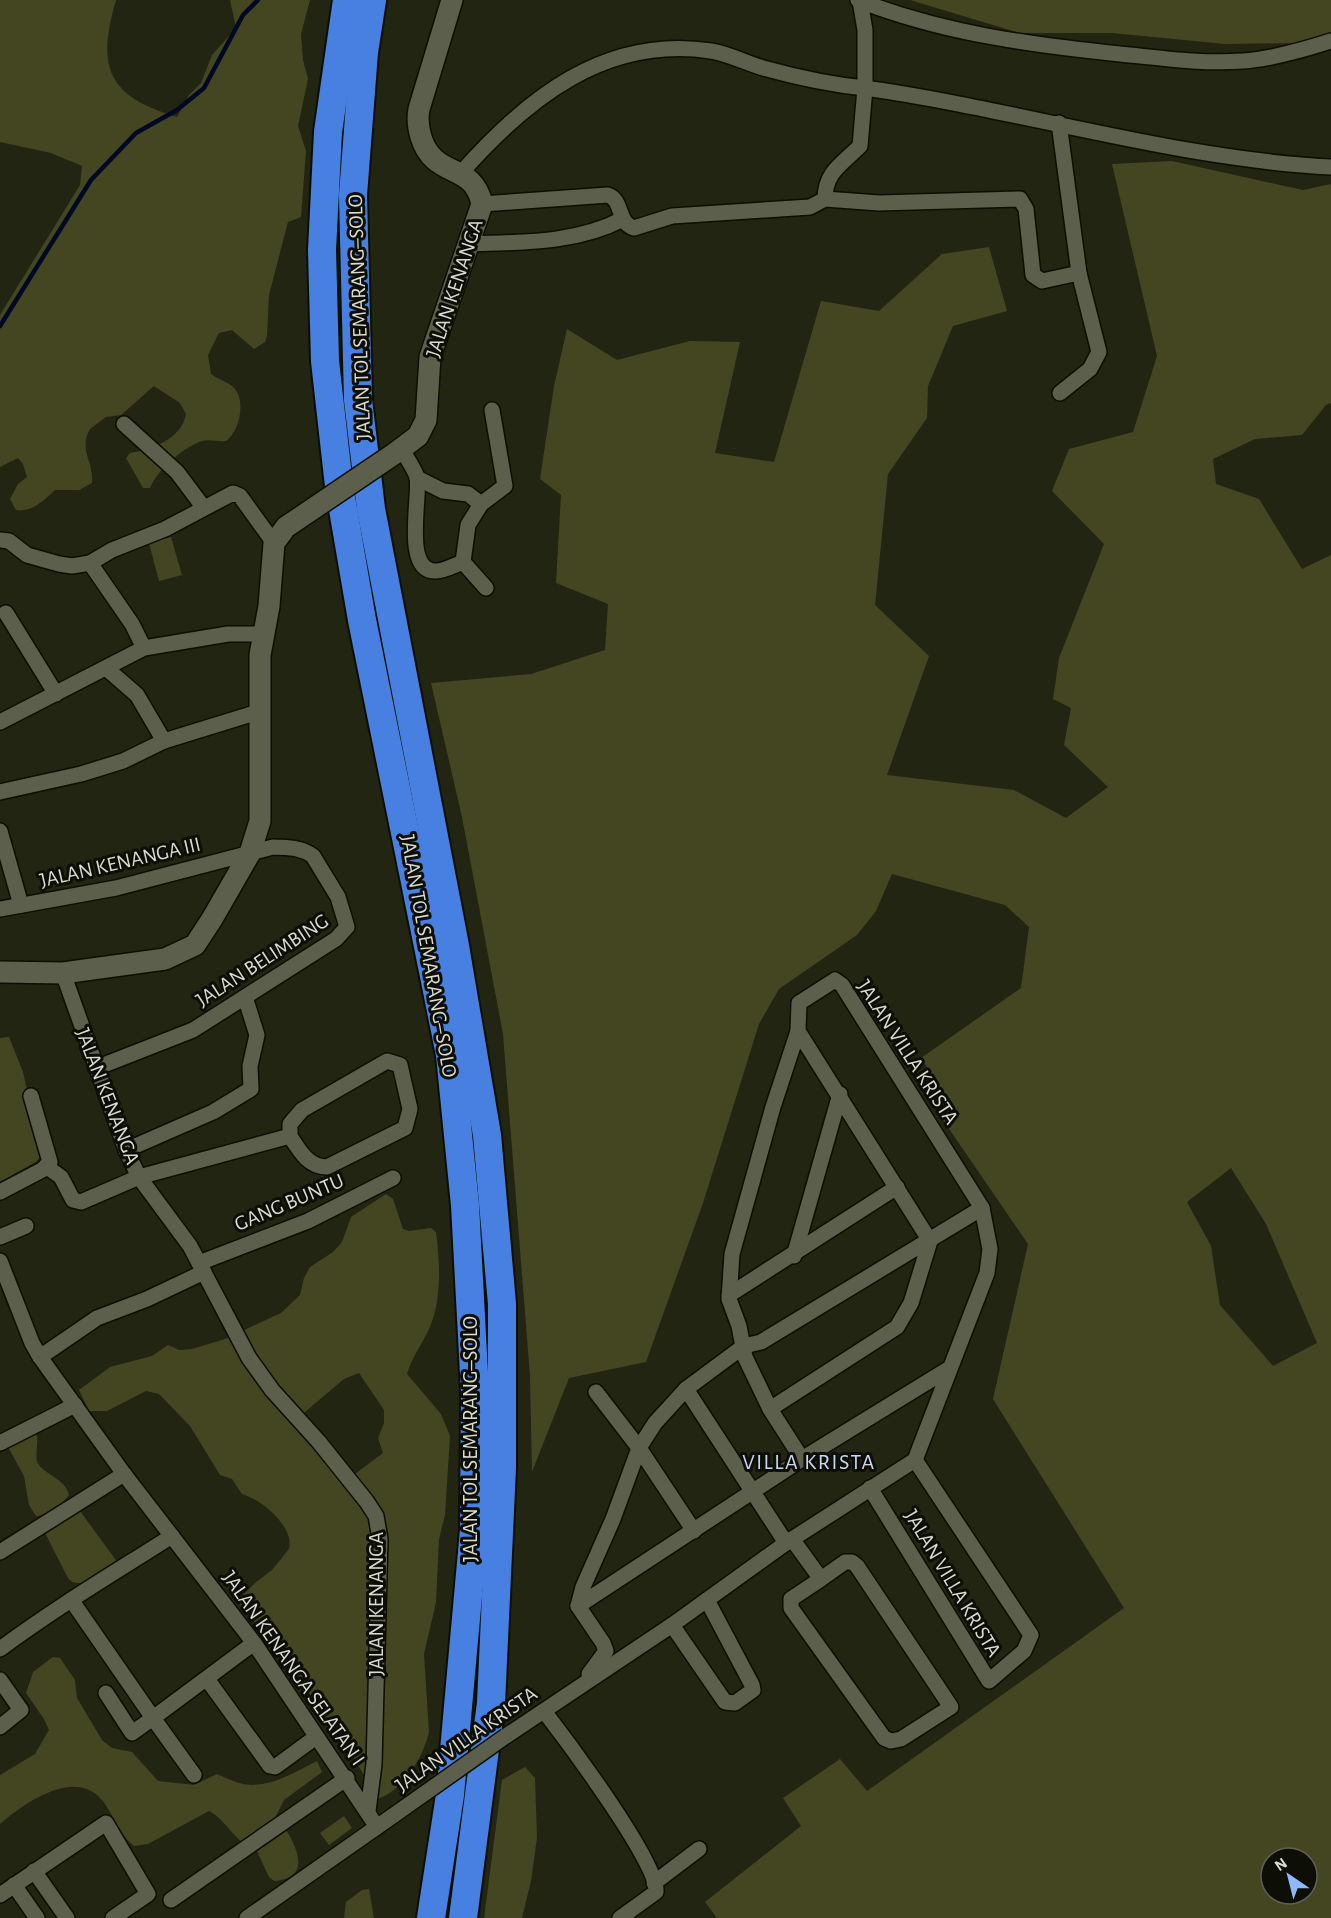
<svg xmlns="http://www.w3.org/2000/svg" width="1331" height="1918" viewBox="0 0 1331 1918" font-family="'Alegreya Sans',sans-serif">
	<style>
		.green { fill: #434621; fill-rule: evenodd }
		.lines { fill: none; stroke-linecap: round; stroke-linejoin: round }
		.stream { stroke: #000826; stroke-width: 4.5 }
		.street-casing { stroke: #0d0e01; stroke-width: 18 }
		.secondary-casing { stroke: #0d0e01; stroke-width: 24 }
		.highway-casing { stroke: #0d0e01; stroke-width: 32 }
		.street { stroke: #5c5f4b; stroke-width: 15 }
		.secondary { stroke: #5c5f4b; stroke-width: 21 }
		.highway { stroke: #4880e1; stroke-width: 28 }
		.street-bridge-casing { stroke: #0d0e01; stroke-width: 18; stroke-linecap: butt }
		.secondary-bridge-casing { stroke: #0d0e01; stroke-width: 24; stroke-linecap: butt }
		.street-bridge { stroke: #5c5f4b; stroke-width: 15 }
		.secondary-bridge { stroke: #5c5f4b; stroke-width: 21 }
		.labels { text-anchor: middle; stroke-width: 6; stroke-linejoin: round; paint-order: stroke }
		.street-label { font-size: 21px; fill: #dadcd1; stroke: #0d0e06 }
		.neighbourhood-label { font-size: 22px; letter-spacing: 1.5px; fill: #c9d9f3; stroke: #0d0e06 }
	</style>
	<rect width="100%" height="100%" fill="#232513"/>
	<g class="green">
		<path d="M0,0H116C96,68 108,97 177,117L189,95L201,83L212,55L236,28L230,0H310L301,34L303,60L308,79L298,126L306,151L301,217L288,222L269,295L267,336L265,342L254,349L232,330L219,333L208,355L211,374C219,380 229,382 235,389C246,403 239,432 226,441C218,442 210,439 202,441C182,448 158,469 150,488H143L126,458L130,453C152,449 181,440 186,414L180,403L154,386L121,415L106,417L90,429C78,450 94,461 92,483L79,490H55C43,501 33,512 16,510L10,499L18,484L27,477L23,464L18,458L0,467V315L80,185L82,166L51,153L0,142Z"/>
		<polygon points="910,0 1331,0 1331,34 1297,43 1225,44 1112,33 1020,33"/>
		<path d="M1172,161L1303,190L1331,184V403L1326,405L1302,435L1255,439L1213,459L1216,484L1259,499L1302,569L1331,555V1918H717L705,1902L801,1826L783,1798L840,1759L867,1791L1124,1608L993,1399L1028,1244L943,1120L950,1103L921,1058L1021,988L1029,927L1005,905L892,874L876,911L857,935L779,989L759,1024L703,1203L646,1362L569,1378L532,1472L530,1376L503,1034L462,817L431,683L531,674L605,650L608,604L556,583L561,495L540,479L554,386L567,329L617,360L690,341L740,342L715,453L774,462L821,301L879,311L942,254L989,247L1007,311L953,326L928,386L927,418L888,474L875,605L929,656L887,775L1014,790L1066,818L1108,787L1064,745L1071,708L1053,699L1059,658L1104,544L1052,491L1069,449L1133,432L1157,356L1112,164ZM1231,1168L1266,1224L1317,1343L1273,1366L1220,1305L1211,1246L1187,1202ZM1271,1858H1307V1894H1271Z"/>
		<polygon points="171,537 182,575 159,581 149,543"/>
		<polygon points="9,1037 23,1072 41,1155 37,1161 0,1182 0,1038"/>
		<path d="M386,1194L393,1199L403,1229L409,1231L431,1228L436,1232C440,1262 442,1301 429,1329C422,1345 412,1356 407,1374L441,1414L450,1436L445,1515L439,1539L436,1602L424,1654L429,1732C423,1758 404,1789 378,1799L342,1738L321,1713L295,1670L237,1601L255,1583L272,1570L289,1549C295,1527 261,1499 242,1494L232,1479L220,1475L190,1426L159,1394L146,1391L107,1411H89L79,1390L110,1367L152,1356L168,1345L179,1350L192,1349L225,1339L281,1313L300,1295L304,1278L310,1267L333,1252L342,1242L351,1217ZM359,1373L384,1410V1423L378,1438L383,1453L343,1483L293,1422L344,1379Z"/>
		<path d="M36,1433C40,1443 33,1457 39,1465C48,1476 66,1480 69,1495C62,1504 48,1516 36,1516L29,1505L24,1476L8,1447Z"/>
		<path d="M80,1511L118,1563C107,1571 79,1593 68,1578L44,1531Z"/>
		<path d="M53,1657L60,1658L75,1680L77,1698L102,1740L112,1748L132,1752L158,1781L194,1785L217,1774C224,1777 232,1781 239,1783C265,1791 295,1772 317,1761L322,1772L284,1800L276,1816C292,1836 318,1878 274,1881L269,1877L256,1849C232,1841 228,1821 209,1811L148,1844L134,1846C118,1833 114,1815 102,1800C75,1767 24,1803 0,1824V1775L35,1754L49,1730L44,1719L26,1693L33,1672Z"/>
		<polygon points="525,1767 535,1778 537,1838 531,1881 522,1918 484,1918 502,1780"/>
		<polygon points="344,1816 352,1828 329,1845 320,1833"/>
		<polygon points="369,1889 374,1918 344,1918 346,1902 362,1890"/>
	</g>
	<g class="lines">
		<polyline class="stream" points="0,326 91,180 136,133 177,110 204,88 243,15 258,0"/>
		<g class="street-casing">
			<g id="street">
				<path d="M858,0C942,33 1031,45 1120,54C1161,58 1201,64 1243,61C1272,59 1303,50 1331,41"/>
				<polyline points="1059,123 1079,273 1099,352 1090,369 1060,393"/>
				<path d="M461,173C527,98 606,35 711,51C730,54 748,64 767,69C796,77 835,85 865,88V30L860,1"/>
				<polyline points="825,199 879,203 1020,199 1026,209 1033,275 1042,281 1079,273"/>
				<path d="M482,204L608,195C623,200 617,223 634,228L672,216L810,207L825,199C825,172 842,164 860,146L865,88C1021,110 1174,159 1331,167"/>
				<path d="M468,244C520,242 575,244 623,219"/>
				<polyline points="124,424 177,472 204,508"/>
				<path d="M401,448C406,457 414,468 417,477C421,494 402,573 436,571C444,571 455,565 463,562"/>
				<polyline points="417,478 443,491 468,494 481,504 468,525 463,562 486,588"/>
				<polyline points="481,504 505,486 492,410"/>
				<polyline points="0,540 9,541 27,555 59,564 72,566 90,563 112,550 165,529 233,493 240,496 274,543"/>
				<polyline points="90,563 132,624 144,648"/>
				<polyline points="6,613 56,694"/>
				<polyline points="106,668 137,695 164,741 261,711"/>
				<polyline points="0,722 144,648 228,634 263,634"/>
				<polyline points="0,792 81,774 123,761 164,741"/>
				<polyline points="0,831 21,905"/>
				<path d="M0,909L116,888L273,847C289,848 301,847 313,856L338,897L347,927L336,939L193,1030L96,1068"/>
				<polyline points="63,973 126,1150 139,1177 190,1246 249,1358 272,1390 319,1442 367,1502 376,1516 380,1539 374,1764 368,1811"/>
				<polyline points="126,1150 213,1112 251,1089 250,1066 257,1035 245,997"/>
				<path d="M47,1167L61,1177L73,1200L81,1202L139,1177L290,1136C299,1150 308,1167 327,1167L405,1128L410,1109L400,1065L387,1061L302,1110L290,1124V1136"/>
				<polyline points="0,1192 42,1170 50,1162 31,1096"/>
				<polyline points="0,1237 26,1226"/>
				<polyline points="794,1256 840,1094"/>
				<polyline points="0,1261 32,1343 40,1357 124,1474 254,1643 377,1827"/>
				<polyline points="199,1263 308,1221 393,1178"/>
				<polyline points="729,1295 897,1187"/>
				<polyline points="40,1357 97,1318 147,1299 204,1272"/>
				<polyline points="686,1389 786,1543"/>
				<polyline points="596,1392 639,1448 694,1531"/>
				<polyline points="770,1409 897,1327 911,1303 930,1241 798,1031"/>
				<polyline points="0,1443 75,1405"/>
				<polyline points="802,1459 770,1409 745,1357 739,1326 729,1299 732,1254 773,1107 798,1031 799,1003 835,980 842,985 982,1208"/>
				<polyline points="870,1488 989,1681 1024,1651 1031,1635 915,1460"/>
				<polyline points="792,1539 821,1579 845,1562 852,1562 857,1566 951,1707 901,1739 891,1741 884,1738 791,1608 791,1599 821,1579"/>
				<polyline points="0,1552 124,1474"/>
				<polyline points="72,1601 153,1718 254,1643"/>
				<polyline points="578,1606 603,1643 606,1651 589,1674"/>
				<polyline points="672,1625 725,1702 735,1703 753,1690 752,1685 707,1600"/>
				<path d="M0,1649C55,1608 114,1573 172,1536"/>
				<polyline points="207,1679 270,1766 275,1767 316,1737"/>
				<polyline points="0,1680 21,1710 0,1727"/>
				<polyline points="106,1693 132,1733 153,1718 194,1775"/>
				<path d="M544,1711C564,1737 660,1865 656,1892L620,1918"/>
				<polyline points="506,1736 672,1625 786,1543 915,1460 987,1273 990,1249 982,1208 761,1342 744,1346 686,1389 655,1423 639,1448 613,1519 583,1587 578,1606 802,1459 950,1368"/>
				<polyline points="34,1871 67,1918"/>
				<polyline points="654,1883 699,1849"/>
				<polyline points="14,1885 37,1918"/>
				<polyline points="0,1895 106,1823 148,1894 113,1918"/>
				<polyline points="171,1900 347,1778"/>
				<polyline points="247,1918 394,1815"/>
			</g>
		</g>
		<g class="secondary-casing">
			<g id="secondary">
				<path d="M394,454L418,436L426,420L430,357L482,204C473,161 434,180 421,137C418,127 417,119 419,109L452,0"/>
				<polyline points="0,972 63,973 165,959 195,945 212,919 250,853 260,821 260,655 269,606 274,543 286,527"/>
			</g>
		</g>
		<g class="highway-casing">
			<g id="highway">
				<polyline points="347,0 328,132 322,250 325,361 339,486 362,620 450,1055 465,1205 475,1392 474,1530 450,1795 431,1918"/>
				<polyline points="372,0 364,52 353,195 358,400 371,509 455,946 487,1135 502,1304 502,1468 491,1703 463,1918"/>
			</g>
		</g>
		<use href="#street" class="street"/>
		<use href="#secondary" class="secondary"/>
		<use href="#highway" class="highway"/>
		<g class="street-bridge-casing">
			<polyline id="street-bridge" points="394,1815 506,1736"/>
		</g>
		<g class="secondary-bridge-casing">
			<polyline id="secondary-bridge" points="286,527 394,454"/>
		</g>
		<use href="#street-bridge" class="street-bridge"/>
		<use href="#secondary-bridge" class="secondary-bridge"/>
	</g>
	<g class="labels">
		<g class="street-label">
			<text transform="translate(454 288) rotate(-72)" y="7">JALAN KENANGA</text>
			<text transform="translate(359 317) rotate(-92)" y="7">JALAN TOL SEMARANG–SOLO</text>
			<text transform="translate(120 862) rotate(-13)" y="7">JALAN KENANGA III</text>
			<text transform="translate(429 956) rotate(80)" y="7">JALAN TOL SEMARANG–SOLO</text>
			<text transform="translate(262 960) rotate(-33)" y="7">JALAN BELIMBING</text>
			<text transform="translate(908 1052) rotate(57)" y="7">JALAN VILLA KRISTA</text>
			<text transform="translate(108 1096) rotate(69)" y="7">JALAN KENANGA</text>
			<text transform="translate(289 1202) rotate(-23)" y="7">GANG BUNTU</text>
			<text transform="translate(470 1439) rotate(-90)" y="7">JALAN TOL SEMARANG–SOLO</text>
			<text transform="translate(953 1583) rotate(59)" y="7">JALAN VILLA KRISTA</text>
			<text transform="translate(376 1604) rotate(-90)" y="7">JALAN KENANGA</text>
			<text transform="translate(294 1668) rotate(55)" y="7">JALAN KENANGA SELATAN I</text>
			<text transform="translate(466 1739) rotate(-35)" y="7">JALAN VILLA KRISTA</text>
		</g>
		<g class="neighbourhood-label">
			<text x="809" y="1469">VILLA KRISTA</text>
		</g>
	</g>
	<g transform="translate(1289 1876) rotate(325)"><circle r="28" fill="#0d0e06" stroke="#5f6057" stroke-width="1.5"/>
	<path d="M0-4.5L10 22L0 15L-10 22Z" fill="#8fb8fd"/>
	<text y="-9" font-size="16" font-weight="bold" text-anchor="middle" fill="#dadcd1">N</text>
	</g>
</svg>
